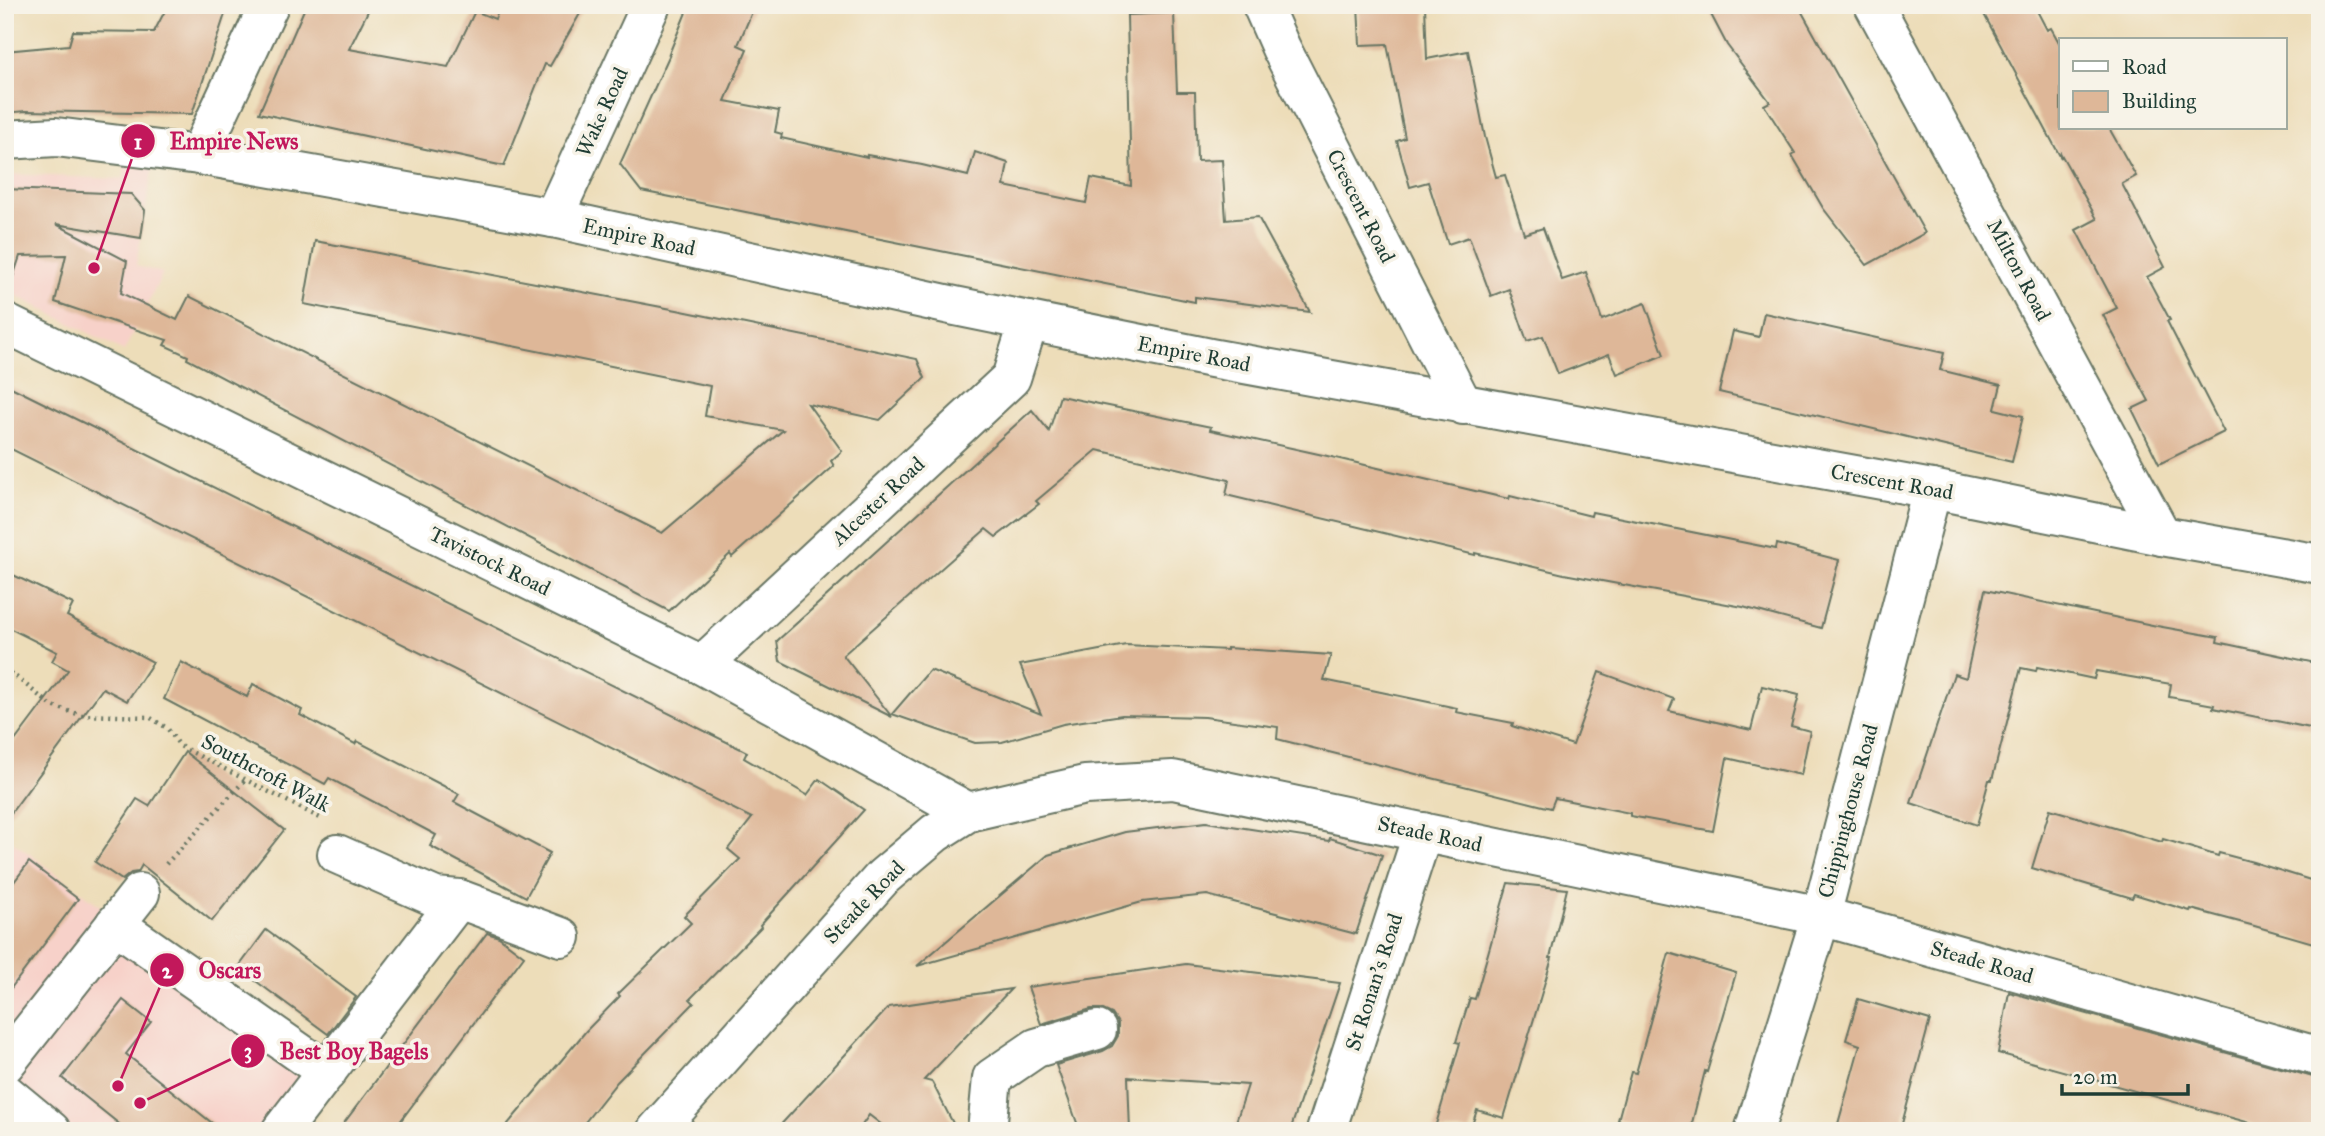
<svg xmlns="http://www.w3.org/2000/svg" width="2325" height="1136" viewBox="0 0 2325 1136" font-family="'IM FELL Great Primer',serif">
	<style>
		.built { fill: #f7d1c9 }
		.building { fill: #deb798 }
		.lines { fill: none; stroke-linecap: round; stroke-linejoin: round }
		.street-casing { stroke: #677563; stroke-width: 42 }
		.primary-casing { stroke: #677563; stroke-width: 42 }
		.path { stroke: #677563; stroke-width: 4.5; stroke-dasharray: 2 5; stroke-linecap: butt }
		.street { stroke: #fff; stroke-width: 38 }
		.primary { stroke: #fff; stroke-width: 38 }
		.labels { text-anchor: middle; stroke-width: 7; stroke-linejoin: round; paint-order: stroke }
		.street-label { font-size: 21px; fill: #1f3d34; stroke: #f7f3e8 }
		.leader { fill: none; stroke: #c2185b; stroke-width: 2.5 }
		.callout-dot { fill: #c2185b; stroke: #f7f3e8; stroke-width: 2.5 }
		.mark-label { font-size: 21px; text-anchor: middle; font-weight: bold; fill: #fff }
		.callout-label { font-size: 23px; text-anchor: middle; font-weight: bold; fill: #c2185b; stroke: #f7f3e8; stroke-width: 7; stroke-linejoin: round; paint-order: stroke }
	</style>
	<rect width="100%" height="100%" fill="#f7f3e8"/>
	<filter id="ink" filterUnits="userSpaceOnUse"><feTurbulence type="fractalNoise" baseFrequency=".0143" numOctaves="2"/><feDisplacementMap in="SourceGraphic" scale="14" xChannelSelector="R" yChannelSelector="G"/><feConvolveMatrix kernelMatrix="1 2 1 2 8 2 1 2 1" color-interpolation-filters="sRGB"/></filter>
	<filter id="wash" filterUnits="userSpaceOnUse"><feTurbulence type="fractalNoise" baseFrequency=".00686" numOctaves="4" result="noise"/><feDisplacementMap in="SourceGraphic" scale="28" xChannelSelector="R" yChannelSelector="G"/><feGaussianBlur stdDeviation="1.57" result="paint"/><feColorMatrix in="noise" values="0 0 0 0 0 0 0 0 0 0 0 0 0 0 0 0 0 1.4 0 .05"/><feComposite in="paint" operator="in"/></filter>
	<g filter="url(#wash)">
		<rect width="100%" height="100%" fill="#edddb9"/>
		<g class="built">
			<polygon points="125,162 153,165 136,266 163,273 124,351 5,290 8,257 5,229 5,174 118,179 124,178"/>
			<polygon points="5,836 327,1072 295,1113 315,1131 5,1131"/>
		</g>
		<g id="blocks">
			<g class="building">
				<polygon points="168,5 228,5 192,114 26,111 5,113 5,51 69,45 73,31 154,32"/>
				<polygon points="306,5 371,5 349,49 448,67 475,11 495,19 501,5 585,5 550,66 545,64 504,166 259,113"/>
				<polygon points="689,5 755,5 738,45 747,49 725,101 779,111 775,132 782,134 781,138 867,157 867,155 922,165 968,176 975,152 1008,163 1004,186 1086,203 1091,178 1131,186 1127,15 1174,13 1177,92 1195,92 1197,161 1222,160 1226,220 1258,217 1310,312 1195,297 1195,302 641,191 620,164 670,54 669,54"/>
				<polygon points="1358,5 1425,5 1427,59 1468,51 1485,137 1496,177 1505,175 1524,234 1543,228 1562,280 1586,272 1602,320 1645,303 1664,355 1617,374 1609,354 1558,374 1543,336 1527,341 1509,289 1491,296 1469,237 1448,244 1428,182 1410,187 1397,141 1405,138 1387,44 1360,45"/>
				<polygon points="1706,5 1798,5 1925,233 1867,265 1823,208 1792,155 1795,153 1764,105 1770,102 1727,45"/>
				<polygon points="1979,5 2034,5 2047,30 2051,28 2061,46 2061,128 2109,128 2136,176 2122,184 2165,267 2147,277 2170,320 2167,321 2224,432 2159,464 2132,409 2149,401 2103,315 2117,308 2076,230 2097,219 2061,154 2061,158"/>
				<polygon points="5,189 131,194 145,210 141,238 56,224 127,261 121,293 177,320 189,296 662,533 783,430 705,416 710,386 304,304 315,241 677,310 917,359 925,378 880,420 808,404 842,451 831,461 834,466 732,557 730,554 669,611 187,359 188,356 164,345 167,340 55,302 66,255 20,256 11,283 5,282"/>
				<polygon points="1764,313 1944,353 1940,370 2001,385 1995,409 2023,416 2012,462 1719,392 1733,331 1759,337"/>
				<polygon points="5,384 747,752 744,758 807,795 819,779 864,810 760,925 761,927 690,999 694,1003 617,1082 578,1131 502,1131 586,1031 620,996 618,994 691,923 684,916 740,859 728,849 752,818 5,446"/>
				<polygon points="1060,396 1211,427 1210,430 1323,455 1509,499 1510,496 1591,516 1592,512 1776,549 1777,544 1839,560 1821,628 1743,607 1564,574 1475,553 1475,555 1226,495 1229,480 1097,450 1036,501 1039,504 996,537 986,529 843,655 892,717 780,661 777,641 1032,410 1049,431"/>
				<polygon points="5,571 73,604 67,616 153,662 127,701 103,688 5,821 5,754 68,670 52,661 57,652 5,626"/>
				<polygon points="1985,590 2157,626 2218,637 2217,642 2320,664 2320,730 2213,708 2214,705 2169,697 2171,684 2096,671 2094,679 2037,667 2036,671 2021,668 1992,780 1989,780 1977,825 1911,803 1954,674 1966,678"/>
				<polygon points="1126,645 1227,650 1227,648 1331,655 1324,680 1457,708 1456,712 1513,723 1512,726 1573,745 1599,672 1674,699 1669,711 1751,730 1762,686 1799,695 1791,726 1810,731 1801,775 1727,758 1713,831 1630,816 1630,813 1555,798 1551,808 1277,739 1278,727 1205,717 1122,715 1063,724 1002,742 975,743 892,714 930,670 1041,714 1020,665"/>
				<polygon points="181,662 247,697 253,684 302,710 300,715 355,744 357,741 459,794 454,802 550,853 526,897 430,846 436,835 329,778 325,784 164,699"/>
				<polygon points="185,752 284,830 212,921 142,865 138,872 131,873 122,880 95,862 137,799 149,806"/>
				<polygon points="2050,809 2162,842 2163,839 2218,856 2219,853 2253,862 2320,883 2320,945 2251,925 2191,909 2190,911 2134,894 2132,898 2032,868"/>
				<polygon points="1206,822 1329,841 1330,838 1382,855 1356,934 1207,895 1142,902 917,966 1048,855 1125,832"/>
				<polygon points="29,862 78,899 5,996 5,894"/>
				<polygon points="1508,883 1567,889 1550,958 1552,958 1539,1002 1504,1118 1477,1110 1470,1131 1434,1131 1460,1043 1456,1042 1470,998 1475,999"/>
				<polygon points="266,930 356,997 328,1034 238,968"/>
				<polygon points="487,933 499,937 524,956 393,1131 338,1131"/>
				<polygon points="1669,953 1736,973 1707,1072 1705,1071 1690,1131 1659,1131 1618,1120 1631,1072 1636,1073"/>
				<polygon points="1186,964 1340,983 1290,1131 1233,1131 1248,1085 1128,1077 1130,1131 1080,1131 1056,1065 1103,1051 1112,1046 1118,1036 1118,1023 1112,1014 1101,1009 1091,1009 1041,1024 1028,987"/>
				<polygon points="1011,989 924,1080 932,1082 957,1131 890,1131 869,1115 858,1131 775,1131 889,1007"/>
				<polygon points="2009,992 2320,1079 2320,1131 2279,1131 1998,1053"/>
				<polygon points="1858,999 1930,1020 1900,1131 1836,1131 1860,1045 1846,1040"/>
				<polygon points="123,1000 151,1022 126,1054 222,1131 128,1131 62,1078"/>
			</g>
		</g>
	</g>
	<g filter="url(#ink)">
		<use href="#blocks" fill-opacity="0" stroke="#677563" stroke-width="2"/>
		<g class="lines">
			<g class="street-casing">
				<g id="street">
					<polyline points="1262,5 1281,48 1463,405"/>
					<polyline points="1874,5 2162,536"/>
					<polyline points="5,140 56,137 199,155 553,218 955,306 1211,358 1932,489 2162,536 2320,564"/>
					<polyline points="199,155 269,5"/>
					<polyline points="553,218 651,5"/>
					<polyline points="5,323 702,665 968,812"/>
					<polyline points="702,665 1011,378 1029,321"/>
					<polyline points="337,854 435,897 459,899 561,937"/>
					<polyline points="115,924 327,1072"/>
					<polyline points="5,1064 140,893"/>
					<polyline points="281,1131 459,899"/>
					<polyline points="656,1131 883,877 935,833 968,812 1085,785 1173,780 1821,916 2320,1057"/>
					<polyline points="987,1131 992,1078 1036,1048 1097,1030"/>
					<polyline points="1326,1131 1423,832"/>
					<polyline points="1754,1131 1821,916 1932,489"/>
				</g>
			</g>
			<g class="primary-casing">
				<polyline id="primary" points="5,1093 51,1131"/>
			</g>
			<g class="path">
				<polyline points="5,668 52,706 81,715 149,717 167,728 180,746 320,818"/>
				<polyline points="166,864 246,779"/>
			</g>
			<use href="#street" class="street"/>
			<use href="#primary" class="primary"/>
		</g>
	</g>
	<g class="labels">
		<g class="street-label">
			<text transform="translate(602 112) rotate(-65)" y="7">Wake Road</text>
			<text transform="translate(1361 206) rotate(63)" y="7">Crescent Road</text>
			<text transform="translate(639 237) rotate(12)" y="7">Empire Road</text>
			<text transform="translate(2019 270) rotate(62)" y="7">Milton Road</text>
			<text transform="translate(1194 354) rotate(11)" y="7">Empire Road</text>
			<text transform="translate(1892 482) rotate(10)" y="7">Crescent Road</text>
			<text transform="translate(878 501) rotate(-43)" y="7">Alcester Road</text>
			<text transform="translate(490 561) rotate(26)" y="7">Tavistock Road</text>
			<text transform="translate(266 773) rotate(28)" y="7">Southcroft Walk</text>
			<text transform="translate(1848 811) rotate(-75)" y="7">Chippinghouse Road</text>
			<text transform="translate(1430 834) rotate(12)" y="7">Steade Road</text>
			<text transform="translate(864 902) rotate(-46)" y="7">Steade Road</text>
			<text transform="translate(1982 962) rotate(16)" y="7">Steade Road</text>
			<text transform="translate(1374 982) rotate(-72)" y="7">St Ronan's Road</text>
		</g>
	</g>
	<path class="leader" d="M94 268L138 141M118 1086L167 970M140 1103L248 1051"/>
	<g class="callout-dot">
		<circle cx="94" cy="268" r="7"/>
		<circle cx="118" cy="1086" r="7"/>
		<circle cx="140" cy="1103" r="7"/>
		<circle cx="138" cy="141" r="18"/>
		<circle cx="167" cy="970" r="18"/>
		<circle cx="248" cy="1051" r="18"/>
	</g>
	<g class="mark-label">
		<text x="138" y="149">1</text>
		<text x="167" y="978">2</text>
		<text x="248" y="1058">3</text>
	</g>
	<g class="callout-label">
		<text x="234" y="149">Empire News</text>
		<text x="230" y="978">Oscars</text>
		<text x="354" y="1059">Best Boy Bagels</text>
	</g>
	<rect width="2325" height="1136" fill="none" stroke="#f7f3e8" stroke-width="28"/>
	<rect x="2059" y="38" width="228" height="91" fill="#f7f3e8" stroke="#a1aaa0" stroke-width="2"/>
	<rect x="2073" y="61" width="35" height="10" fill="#ffffff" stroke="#a1aaa0" stroke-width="2"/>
	<text x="2122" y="74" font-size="21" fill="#1f3d34">Road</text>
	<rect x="2073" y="91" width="35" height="21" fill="#deb798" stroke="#a1aaa0" stroke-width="2"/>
	<text x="2122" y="108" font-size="21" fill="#1f3d34">Building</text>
	<path d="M2062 1084v10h126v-10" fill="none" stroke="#1f3d34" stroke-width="3.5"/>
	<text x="2073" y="1084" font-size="21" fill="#1f3d34" stroke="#f7f3e8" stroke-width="5" paint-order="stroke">20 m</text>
</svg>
